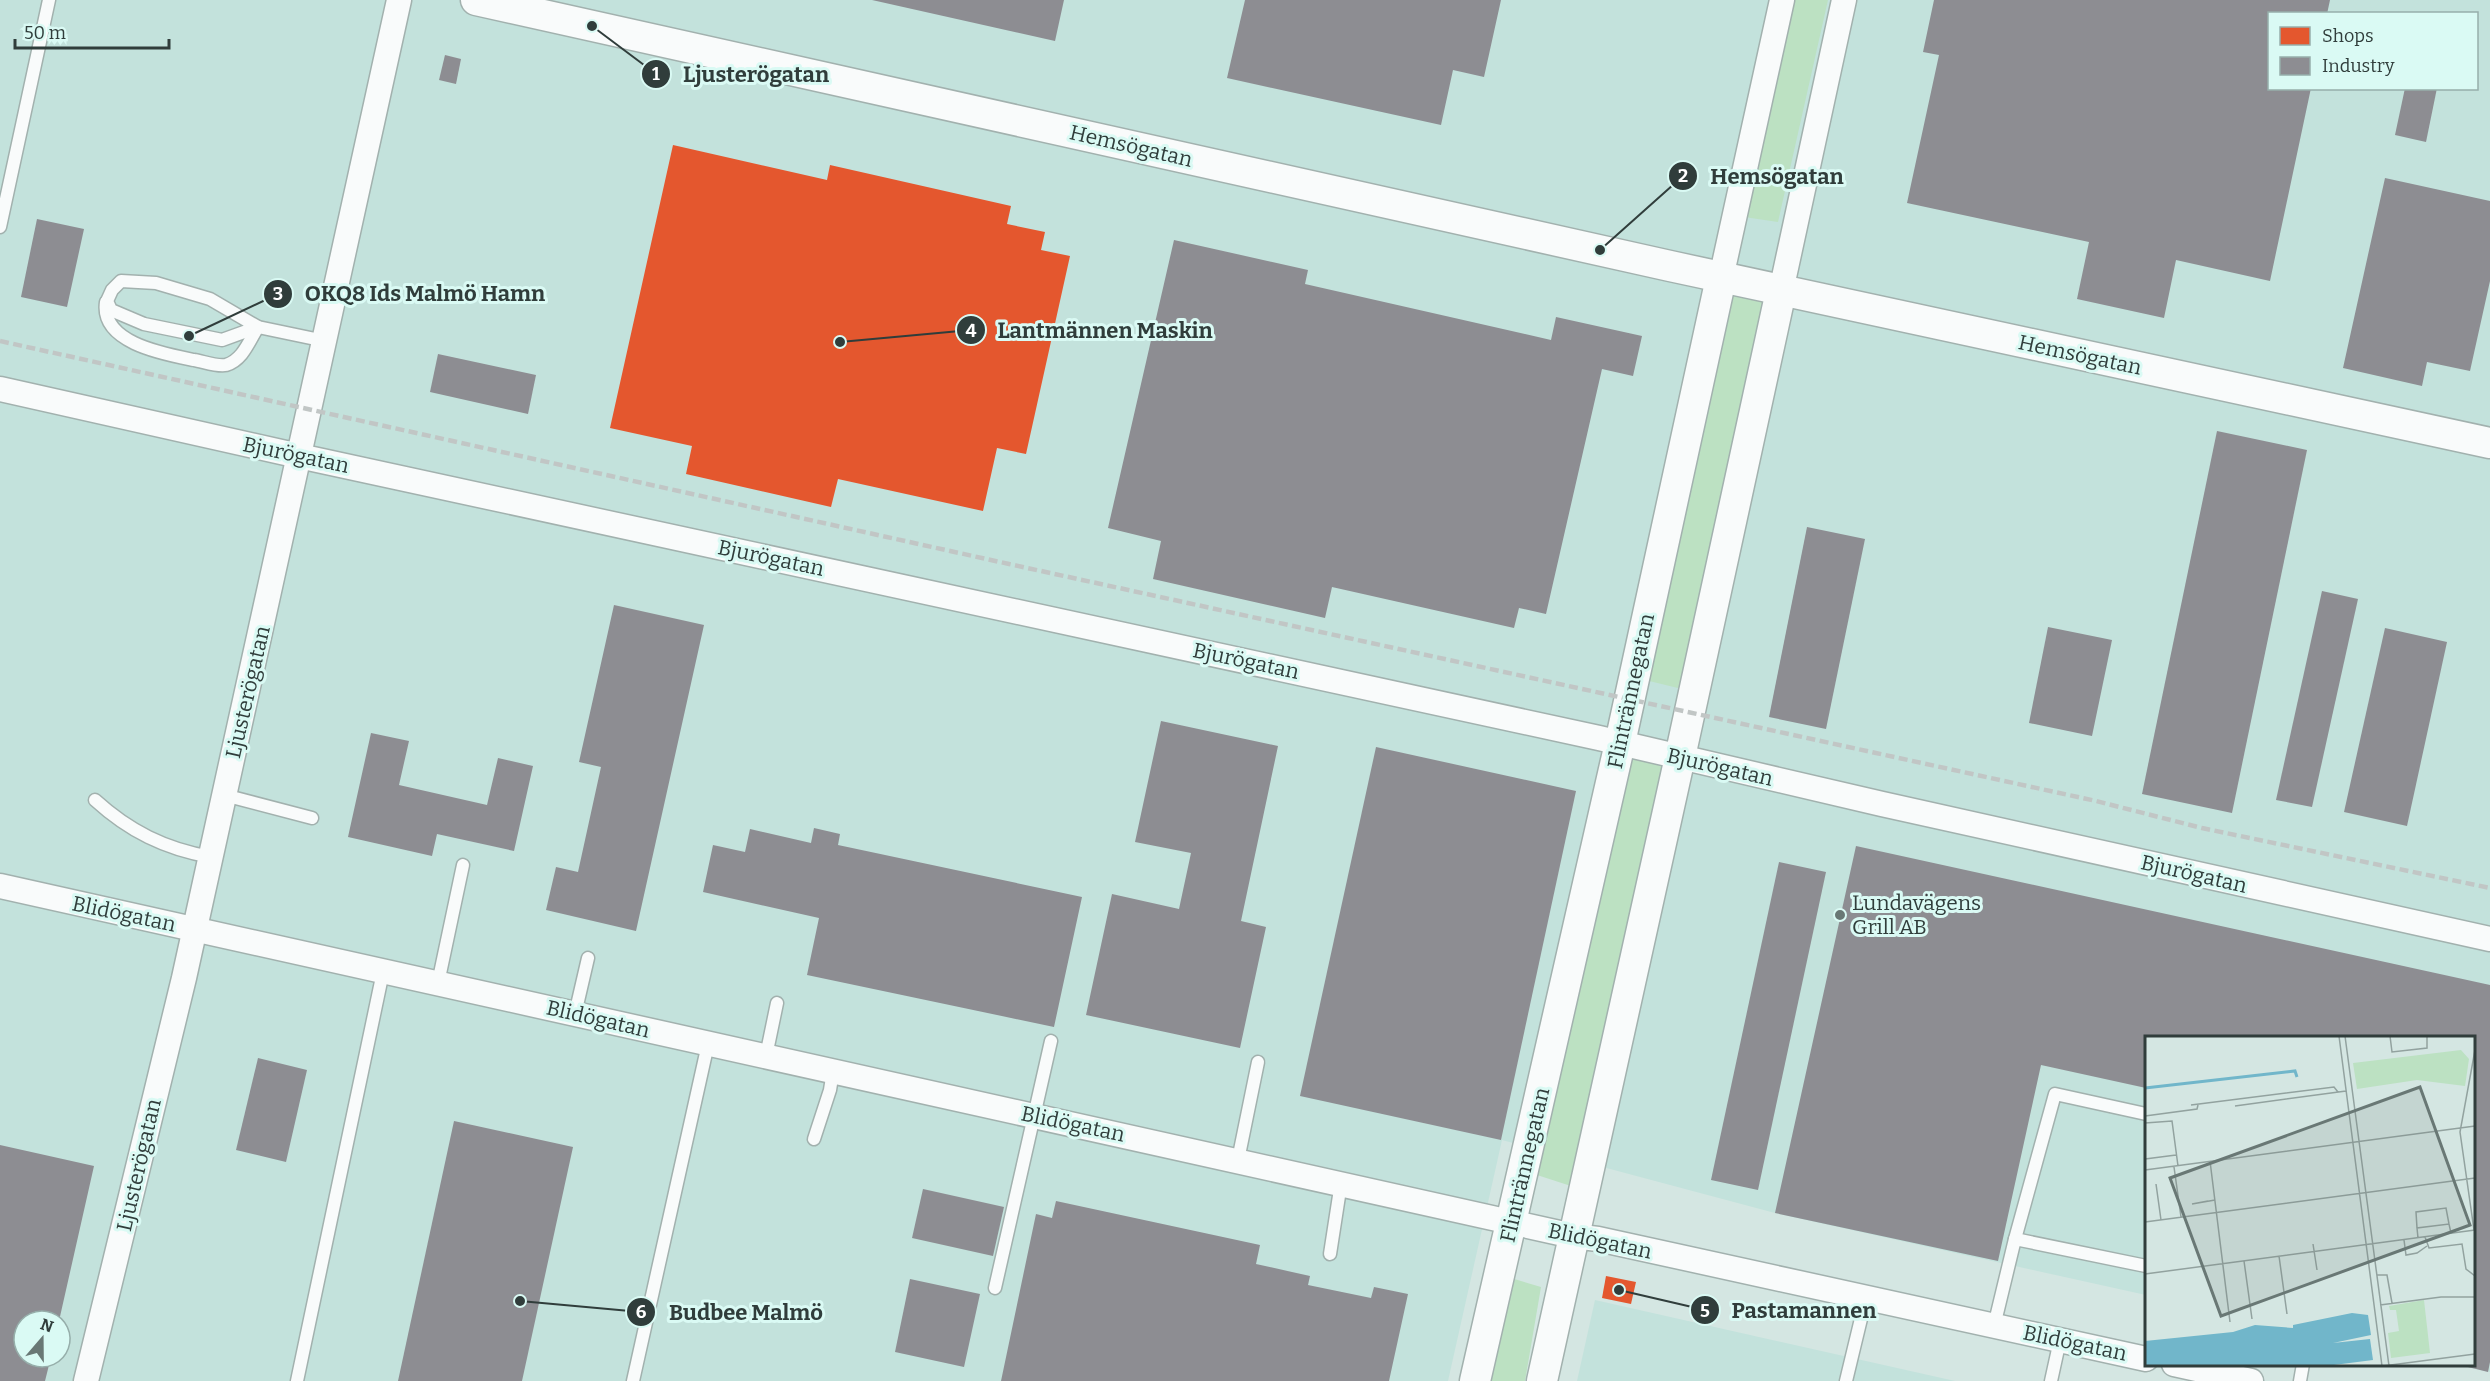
<svg xmlns="http://www.w3.org/2000/svg" width="2490" height="1381" viewBox="0 0 2490 1381" font-family="Bitter,serif">
	<style>
		.built { fill: #c3e2dc; fill-rule: evenodd }
		.green { fill: #bce1c2 }
		.shops { fill: #e4572e }
		.industry { fill: #8d8d92 }
		.lines { fill: none; stroke-linecap: round; stroke-linejoin: round }
		.service-casing { stroke: #a2b1ae; stroke-width: 15 }
		.minor-casing { stroke: #a2b1ae; stroke-width: 27 }
		.tertiary-casing { stroke: #a2b1ae; stroke-width: 33 }
		.service { stroke: #f9fbfb; stroke-width: 12 }
		.minor { stroke: #f9fbfb; stroke-width: 24 }
		.tertiary { stroke: #f9fbfb; stroke-width: 30 }
		.rail { stroke: #c1c6c5; stroke-width: 4.5; stroke-dasharray: 9 4.5; stroke-linecap: butt }
		.poi-dot { fill: #697875; stroke: #dafaf4; stroke-width: 2 }
		.labels { text-anchor: middle; stroke-width: 6; stroke-linejoin: round; paint-order: stroke }
		.street-label { font-size: 21px; fill: #303d3b; stroke: #dafaf4 }
		.poi-label { font-size: 21px; fill: #303d3b; stroke: #dafaf4; text-anchor: start }
		.inset-river { fill: none; stroke: #71b6ca; stroke-width: 3 }
		.inset-road { fill: none; stroke: #92a29f; stroke-width: 1.5 }
		.view { fill: #697875; fill-opacity: 0.15; stroke: #697875; stroke-width: 3 }
		.inset-edge { fill: none; stroke: #303d3b; stroke-width: 3 }
		.leader { fill: none; stroke: #303d3b; stroke-width: 2 }
		.callout-dot { fill: #303d3b; stroke: #dafaf4; stroke-width: 2 }
		.mark-label { font-size: 18px; text-anchor: middle; font-weight: bold; fill: #fff }
		.callout-label { font-size: 22px; text-anchor: middle; font-weight: bold; fill: #303d3b; stroke: #dafaf4; stroke-width: 6; stroke-linejoin: round; paint-order: stroke }
	</style>
	<rect width="100%" height="100%" fill="#d4e6e2"/>
	<g class="built">
		<path d="M0,0H2490V1372L2456,1365L2474,1364V1038H2146V1295L1775,1213L1502,1140L1448,1381H0ZM2270,14H2476V88H2270ZM24,1321H60V1357H24Z"/>
		<polygon points="1595,1300 1955,1381 1577,1381"/>
	</g>
	<g class="green">
		<polygon points="1793,0 1828,0 1778,222 1744,217"/>
		<polygon points="1729,291 1764,300 1682,689 1645,680"/>
		<polygon points="1626,755 1666,763 1574,1187 1537,1175"/>
		<polygon points="1511,1278 1541,1287 1525,1381 1488,1381"/>
	</g>
	<g class="shops">
		<polygon points="673,145 827,180 830,165 1011,206 1007,224 1045,232 1041,250 1070,256 1026,454 997,448 983,511 838,479 831,507 686,474 692,446 610,428"/>
		<polygon points="1606,1276 1636,1282 1631,1304 1602,1298"/>
	</g>
	<g class="industry">
		<polygon points="872,0 1064,0 1055,41"/>
		<polygon points="1245,0 1501,0 1484,77 1453,70 1441,125 1227,78"/>
		<polygon points="1934,0 2330,0 2327,14 2270,14 2270,88 2311,88 2270,281 2176,260 2164,318 2077,299 2089,242 1907,203 1939,55 1923,52"/>
		<polygon points="445,55 461,59 456,84 439,80"/>
		<polygon points="2405,88 2437,88 2426,142 2395,135"/>
		<polygon points="2385,178 2490,201 2490,281 2470,371 2427,362 2422,386 2343,368"/>
		<polygon points="37,219 84,229 67,307 21,297"/>
		<polygon points="1174,240 1308,270 1305,284 1551,340 1556,317 1642,336 1633,376 1602,369 1546,614 1519,608 1514,628 1332,587 1325,618 1153,579 1161,541 1108,528"/>
		<polygon points="438,354 536,375 528,414 430,392"/>
		<polygon points="2217,431 2307,450 2232,813 2142,794"/>
		<polygon points="1807,527 1865,539 1826,729 1769,717"/>
		<polygon points="2322,591 2358,599 2312,807 2276,800"/>
		<polygon points="614,605 704,625 636,931 546,910 556,867 578,872 601,767 579,762"/>
		<polygon points="2048,627 2112,640 2092,736 2029,723"/>
		<polygon points="2385,628 2447,642 2407,826 2344,812"/>
		<polygon points="1161,721 1278,746 1241,921 1266,927 1240,1048 1086,1015 1112,894 1179,909 1191,853 1135,842"/>
		<polygon points="371,733 409,741 399,785 487,805 498,758 533,766 514,851 437,834 432,856 348,837"/>
		<polygon points="1376,747 1576,791 1501,1140 1300,1096"/>
		<polygon points="814,828 840,834 838,845 1082,897 1054,1027 807,975 819,918 703,892 713,845 745,852 750,829 811,843"/>
		<polygon points="1856,846 2490,985 2490,1362 2488,1372 2460,1365 2474,1364 2474,1038 2146,1038 2146,1088 2041,1065 1998,1261 1775,1213"/>
		<polygon points="1779,862 1826,872 1758,1190 1711,1180"/>
		<polygon points="258,1058 307,1070 286,1162 236,1150"/>
		<polygon points="454,1121 573,1147 522,1381 398,1381"/>
		<polygon points="0,1145 94,1166 59,1321 24,1321 24,1357 51,1357 45,1381 0,1381"/>
		<polygon points="923,1189 1004,1207 993,1256 912,1238"/>
		<polygon points="1056,1201 1260,1245 1256,1264 1310,1276 1308,1285 1371,1298 1374,1287 1408,1294 1389,1381 1001,1381 1036,1214 1052,1218"/>
		<polygon points="910,1279 980,1294 964,1367 895,1352"/>
	</g>
	<g class="lines">
		<g class="service-casing">
			<g id="service">
				<polyline points="0,227 49,0"/>
				<path d="M106,302C100,343 164,354 194,360C202,361 217,367 226,365C243,360 249,341 258,327"/>
				<polyline points="258,327 222,340 144,324 111,310 107,301 112,290 121,281 156,283 210,299 258,327 325,341"/>
				<polyline points="224,795 312,818"/>
				<path d="M95,800C129,831 165,849 211,857"/>
				<polyline points="438,983 463,865"/>
				<polyline points="575,1014 588,958"/>
				<polyline points="766,1056 777,1003"/>
				<polyline points="814,1139 830,1090 833,1071"/>
				<polyline points="1238,1160 1258,1062"/>
				<polyline points="2015,1239 2055,1094 2146,1114"/>
				<polyline points="1330,1254 1341,1183"/>
				<polyline points="995,1288 1051,1041"/>
				<polyline points="1994,1326 2015,1239 2146,1266"/>
				<polyline points="297,1381 383,972"/>
				<polyline points="633,1381 708,1044"/>
				<polyline points="1846,1381 1866,1298"/>
				<polyline points="2051,1381 2060,1340"/>
				<polyline points="2300,1381 2303,1364"/>
			</g>
		</g>
		<g class="minor-casing">
			<g id="minor">
				<polyline points="1721,278 1782,0"/>
				<polyline points="1781,291 1844,0"/>
				<polyline points="0,389 299,456 1599,738 1882,804 2490,939"/>
				<polyline points="0,886 1573,1236 1598,1239 2146,1359"/>
				<polyline points="2174,1364 2251,1381"/>
				<polyline points="86,1381 184,978 399,0"/>
			</g>
		</g>
		<g class="tertiary-casing">
			<g id="tertiary">
				<polyline points="476,0 1670,266 2490,443"/>
				<polyline points="1475,1381 1620,743 1721,278"/>
				<polyline points="1542,1381 1680,757 1781,291"/>
			</g>
		</g>
		<use href="#service" class="service"/>
		<use href="#minor" class="minor"/>
		<use href="#tertiary" class="tertiary"/>
		<polyline class="rail" points="0,341 1009,564 2096,801 2202,828 2490,888"/>
	</g>
	<circle class="poi-dot" cx="1840" cy="915" r="6"/>
	<g class="labels">
		<g class="street-label">
			<text transform="translate(1131 146) rotate(13)" y="7">Hemsögatan</text>
			<text transform="translate(2080 355) rotate(12)" y="7">Hemsögatan</text>
			<text transform="translate(296 455) rotate(12)" y="7">Bjurögatan</text>
			<text transform="translate(771 558) rotate(12)" y="7">Bjurögatan</text>
			<text transform="translate(1246 661) rotate(12)" y="7">Bjurögatan</text>
			<text transform="translate(1631 691) rotate(-78)" y="7">Flintrännegatan</text>
			<text transform="translate(248 692) rotate(-77)" y="7">Ljusterögatan</text>
			<text transform="translate(1720 767) rotate(13)" y="7">Bjurögatan</text>
			<text transform="translate(2194 874) rotate(13)" y="7">Bjurögatan</text>
			<text transform="translate(124 914) rotate(12)" y="7">Blidögatan</text>
			<text transform="translate(598 1019) rotate(13)" y="7">Blidögatan</text>
			<text transform="translate(1073 1124) rotate(12)" y="7">Blidögatan</text>
			<text transform="translate(139 1165) rotate(-77)" y="7">Ljusterögatan</text>
			<text transform="translate(1525 1165) rotate(-77)" y="7">Flintrännegatan</text>
			<text transform="translate(1600 1241) rotate(12)" y="7">Blidögatan</text>
			<text transform="translate(2075 1343) rotate(12)" y="7">Blidögatan</text>
		</g>
		<g class="poi-label">
			<text x="1852" y="910">Lundavägens<tspan x="1852" dy="24">Grill AB</tspan></text>
		</g>
	</g>
	<g transform="translate(2145 1036)">
		<rect width="330" height="330" fill="#d4e6e2"/>
		<path d="M316,14L324,23L320,50L272,44L212,53L208,27ZM279,264L285,317L246,322L243,297L254,295L251,274H245L244,270Z" fill="#bce1c2"/>
		<path d="M207,277L223,279L226,299L188,307L225,303L228,324L181,330H0V305L88,296L110,289L148,292V289Z" fill="#71b6ca"/>
		<path class="inset-river" d="M0,52L150,35L152,41"/>
		<path class="inset-road" d="M194,0L237,330M200,0L244,330M245,0L247,16L282,12V0M46,69L189,51L193,56M90,70L201,55M0,80L52,73L53,69M0,87L27,85L33,130M0,123L31,119M65,125L85,286M29,131L36,181M0,134L330,90M11,148L16,184M63,165L47,168L70,164M0,186L330,142M272,192L271,176L301,172L304,188M329,194L315,96L330,14M280,201L284,212L317,208L321,233L330,240M273,202L272,192L304,188L306,197M259,204L261,219L272,217L282,210M168,208L172,234M134,220L142,278M99,225L107,283M0,238L330,194M232,239H242L247,267M235,269L296,261H330M238,330L330,318"/>
		<path class="view" d="M275,51L325,189L76,280L25,142Z"/>
		<rect width="330" height="330" class="inset-edge"/>
	</g>
	<path class="leader" d="M592 26L656 74M1600 250L1683 176M189 336L278 294M840 342L971 330M1619 1290L1705 1310M520 1301L641 1312"/>
	<g class="callout-dot">
		<circle cx="592" cy="26" r="6"/>
		<circle cx="1600" cy="250" r="6"/>
		<circle cx="189" cy="336" r="6"/>
		<circle cx="840" cy="342" r="6"/>
		<circle cx="1619" cy="1290" r="6"/>
		<circle cx="520" cy="1301" r="6"/>
		<circle cx="656" cy="74" r="15"/>
		<circle cx="1683" cy="176" r="15"/>
		<circle cx="278" cy="294" r="15"/>
		<circle cx="971" cy="330" r="15"/>
		<circle cx="1705" cy="1310" r="15"/>
		<circle cx="641" cy="1312" r="15"/>
	</g>
	<g class="mark-label">
		<text x="656" y="80">1</text>
		<text x="1683" y="182">2</text>
		<text x="278" y="300">3</text>
		<text x="971" y="337">4</text>
		<text x="1705" y="1317">5</text>
		<text x="641" y="1318">6</text>
	</g>
	<g class="callout-label">
		<text x="756" y="82">Ljusterögatan</text>
		<text x="1777" y="184">Hemsögatan</text>
		<text x="425" y="301">OKQ8 Ids Malmö Hamn</text>
		<text x="1105" y="338">Lantmännen Maskin</text>
		<text x="1804" y="1318">Pastamannen</text>
		<text x="746" y="1320">Budbee Malmö</text>
	</g>
	<rect x="2268" y="12" width="210" height="78" fill="#dafaf4" stroke="#96aeaa" stroke-width="1.5"/>
	<rect x="2280" y="27" width="30" height="18" fill="#e4572e" stroke="#96aeaa" stroke-width="1.5"/>
	<text x="2322" y="42" font-size="18" fill="#303d3b">Shops</text>
	<rect x="2280" y="57" width="30" height="18" fill="#8d8d92" stroke="#96aeaa" stroke-width="1.5"/>
	<text x="2322" y="72" font-size="18" fill="#303d3b">Industry</text>
	<g transform="translate(42 1339) rotate(20)"><circle r="28" fill="#dafaf4" stroke="#96aeaa" stroke-width="1.5"/>
	<path d="M0-4.5L10 22L0 15L-10 22Z" fill="#697875"/>
	<text y="-9" font-size="16" font-weight="bold" text-anchor="middle" fill="#303d3b">N</text>
	</g>
	<path d="M15 39v9h154v-9" fill="none" stroke="#303d3b" stroke-width="3"/>
	<text x="24" y="39" font-size="18" fill="#303d3b" stroke="#dafaf4" stroke-width="4.5" paint-order="stroke">50 m</text>
</svg>
